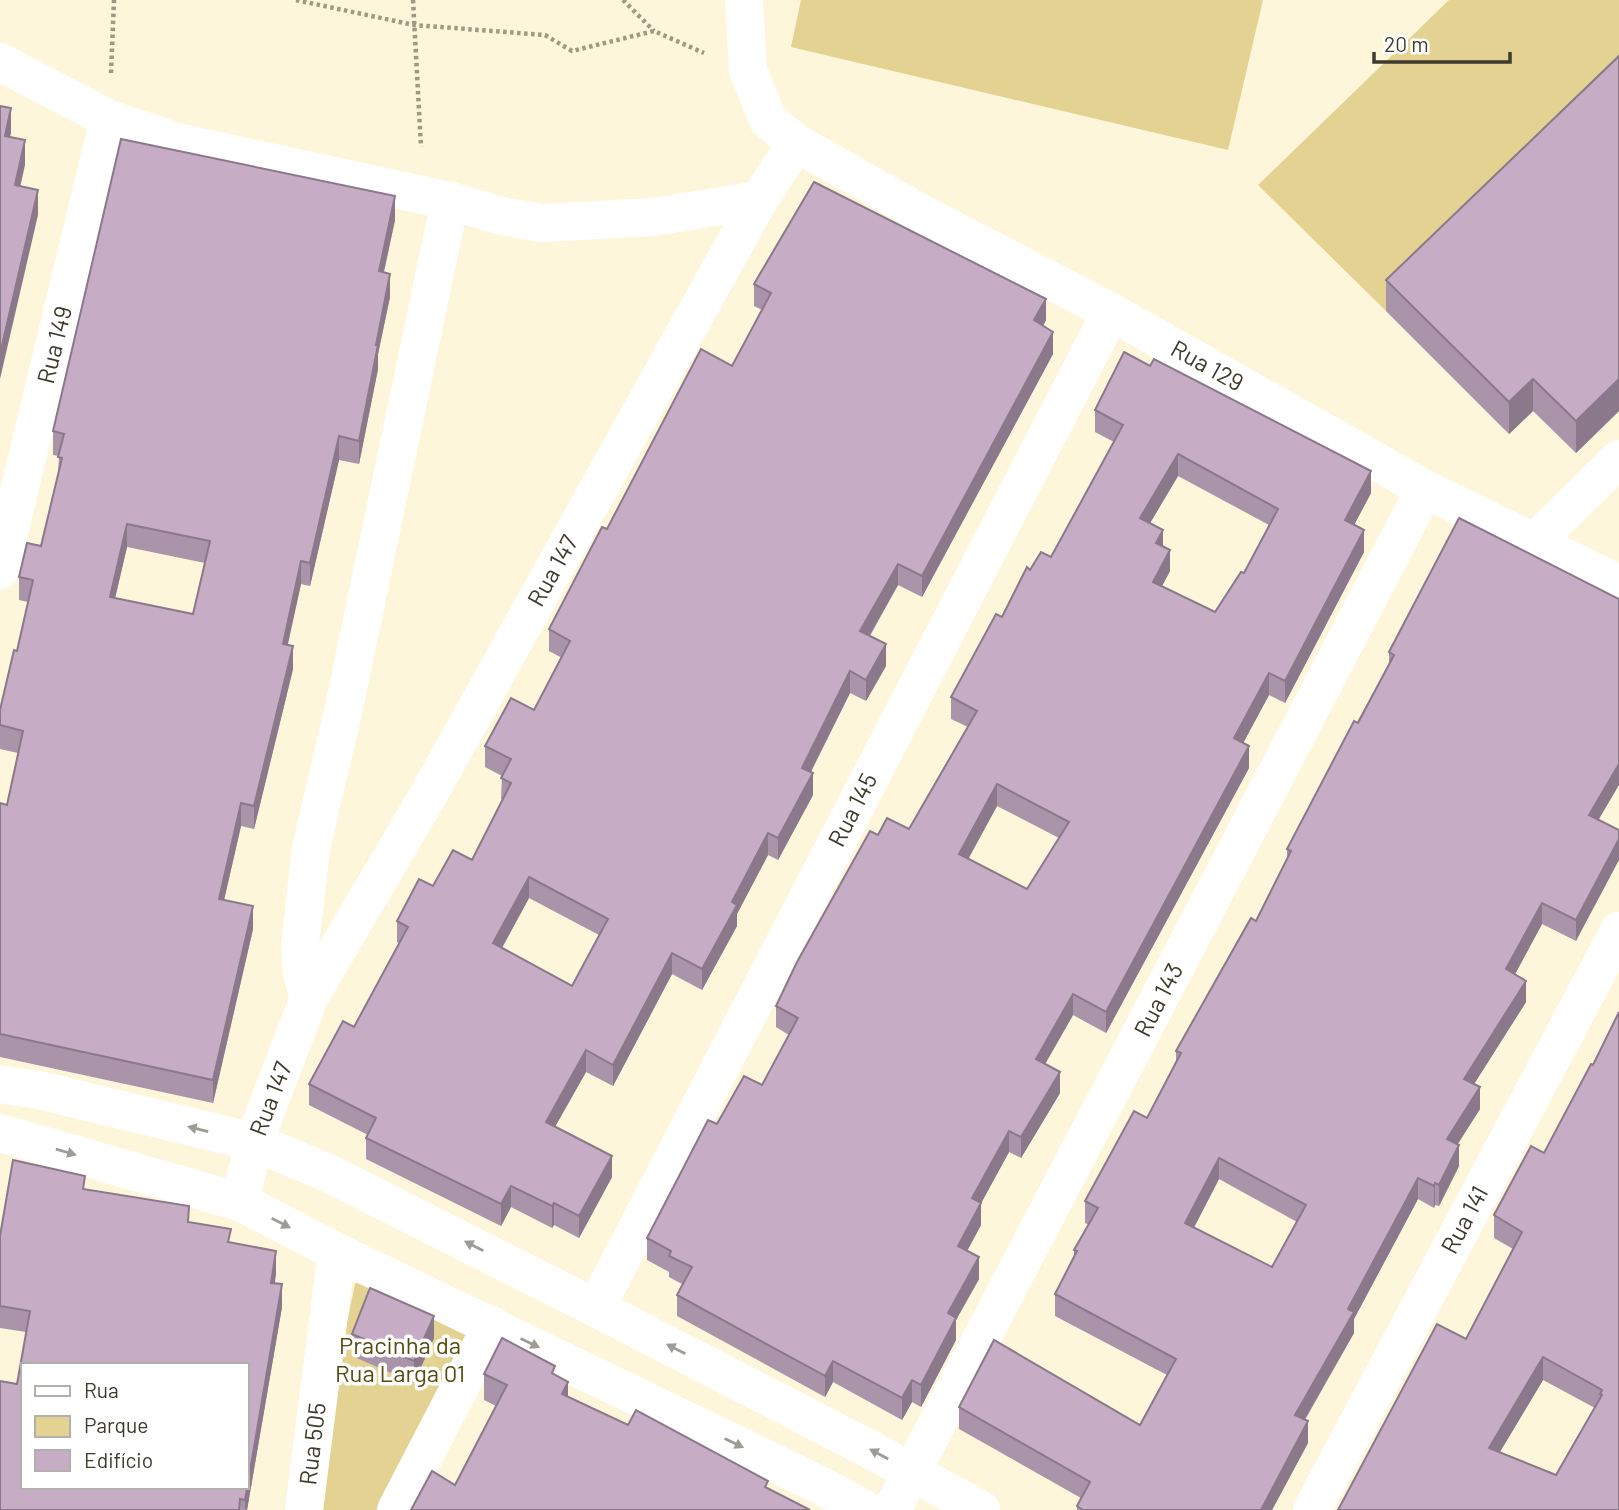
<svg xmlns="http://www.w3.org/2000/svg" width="1619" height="1510" viewBox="0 0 1619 1510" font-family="Barlow,sans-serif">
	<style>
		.green { fill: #e3d291 }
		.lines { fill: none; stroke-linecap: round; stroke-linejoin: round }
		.path { stroke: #9f9984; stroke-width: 4.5; stroke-dasharray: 3.5 3.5; stroke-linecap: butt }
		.minor { stroke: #fff; stroke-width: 38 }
		.wall { fill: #aa94a9; fill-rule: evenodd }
		.shaded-wall { fill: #8b788a }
		.building { fill: #c6acc5; stroke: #8b788a; stroke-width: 2; fill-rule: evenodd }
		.oneway { fill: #9e9c96 }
		.labels { text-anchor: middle; stroke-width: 7; stroke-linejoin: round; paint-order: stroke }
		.street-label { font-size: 24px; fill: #3e3a2c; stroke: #fff }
		.park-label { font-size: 24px; fill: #584a0f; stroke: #fff }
	</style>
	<rect width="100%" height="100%" fill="#fef6da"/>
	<g class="green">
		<polygon points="801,0 1263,0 1228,150 791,47"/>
		<polygon points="1449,0 1619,0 1619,87 1386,311 1258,185"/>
		<polygon points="367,1276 468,1327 469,1355 383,1510 308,1510 355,1284"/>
	</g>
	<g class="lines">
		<g class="path">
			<polyline points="296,0 414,25 545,35 572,51 654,31 704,53"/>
			<polyline points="413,0 421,147"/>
			<polyline points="623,0 654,31"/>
			<polyline points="111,73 114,0"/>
		</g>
		<g class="minor">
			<polyline points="744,0 748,70 768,120 796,143 919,212 1111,312 1425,489 1619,584"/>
			<polyline points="0,62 109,119 177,142 450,201 506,217 542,223 653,217 759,200"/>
			<polyline points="1534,543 1619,459"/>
			<polyline points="0,570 109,119"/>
			<polyline points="309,998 430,792 759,200 796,143"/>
			<polyline points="0,1084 39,1090 254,1142 328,1173 596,1308 875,1452 981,1510"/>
			<polyline points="0,1133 240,1202 337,1252 818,1484 866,1510"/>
			<polyline points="240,1202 254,1142 309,998 302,974 300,945 311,849 344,707 450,201"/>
			<polyline points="596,1308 1111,312"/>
			<polyline points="304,1510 337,1252"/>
			<polyline points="396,1510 492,1325"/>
			<polyline points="892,1510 1425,489"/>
			<polyline points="1312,1510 1619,931"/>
		</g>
	</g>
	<g class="wall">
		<polygon points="1619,56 1619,411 1576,453 1533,411 1509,434 1386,311 1386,280"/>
		<path d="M395,220L384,272L390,297L378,354V369L359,464L339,460L310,586L301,584L287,645L293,669L254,829L241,826L224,900L253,929L213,1103L0,1057V803L7,805L18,753L0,749V710L17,651L28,602L19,600V577L41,546L58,474L59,456L53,455V431ZM127,547L205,563L193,614L115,598Z"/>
		<path d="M754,284L1046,320L1043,326L1053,354L922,597L898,585L870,636L886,666L866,701L850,693L811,772L813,795L778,860L768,855L737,914V926L702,990L672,974L613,1086L586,1072L555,1126L612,1177L579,1238L554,1225L552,1228L511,1207L501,1226L366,1159V1138L368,1135L309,1105V1084L354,1027L399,943L397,942V921L433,886L472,860L503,800L501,799L502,776L485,767V746L534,710L562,658L549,651V629L607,529L732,366L762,310L754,306ZM529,898L599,935L572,986L502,948Z"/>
		<path d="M1095,410L1371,493L1354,525L1364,552L1285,703L1269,695L1243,743L1249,768L1106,1033L1073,1015L1045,1064L1060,1093L1021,1158L1009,1152L981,1203V1225L967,1251L979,1279L956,1320V1340L921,1407L912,1402L902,1420L833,1382L825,1397L677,1316V1295L682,1284L669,1277V1272L647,1260V1238L717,1124L762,1085L789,1035L776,1027V1006L878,835L909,829L968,727L951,719V697L1002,617L1030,570L1051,557L1114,442L1095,432ZM1178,476L1269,525L1244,573L1215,612L1162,586L1170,571L1163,546L1150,523ZM997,806L1059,838L1027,889L968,859Z"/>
		<path d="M1459,518L1598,820L1576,941L1542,924L1515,974L1526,1002L1474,1084L1480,1109L1458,1144L1459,1166L1439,1206L1435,1205L1434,1208L1418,1199L1354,1319V1333L1305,1420L1308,1443L1272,1510H1077V1506L1081,1498L959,1429V1407L1140,1425L1167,1375L1055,1316V1294L1074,1257V1250L1089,1225L1085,1223V1201L1147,1118L1176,1061V1051L1256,921L1287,859V849L1389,664V652ZM1219,1179L1297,1222L1272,1267L1194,1228Z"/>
		<path d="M1591,1064L1619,1510H1338L1466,1339L1513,1249L1494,1238V1215L1544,1153ZM1543,1380L1595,1408L1556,1475L1500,1452Z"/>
		<path d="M85,1189L189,1222L231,1243L276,1273L275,1283L282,1307L247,1510H0L17,1384L26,1332L0,1328V1236ZM23,1365H247V1487H23Z"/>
		<polygon points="352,1334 434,1338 414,1383 352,1356"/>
		<polygon points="484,1374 555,1375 568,1397 628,1425 768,1481 455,1485 496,1406 484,1400"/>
	</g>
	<g class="shaded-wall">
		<polygon points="11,108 11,133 5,161 5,136"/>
		<polygon points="25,140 25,165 15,210 15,185"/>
		<polygon points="38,190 38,215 0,379 0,354"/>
		<polygon points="395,196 395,220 379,294 379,271"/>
		<polygon points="390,274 390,297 378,354 378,369 359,464 359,441 376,345"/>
		<polygon points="1046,299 1046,320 1034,342 1034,320"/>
		<polygon points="1053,332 1053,354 922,597 922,576"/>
		<polygon points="1533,379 1533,411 1509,434 1509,402"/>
		<polygon points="1619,379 1619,411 1576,453 1576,421"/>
		<polygon points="339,436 339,460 310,586 310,563"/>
		<polygon points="1178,454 1178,476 1140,540 1140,518"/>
		<polygon points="1371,471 1371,493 1345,542 1345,520"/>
		<polygon points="127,524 127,547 110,620 110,597"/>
		<polygon points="1163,530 1163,551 1156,543"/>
		<polygon points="1364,530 1364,552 1285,703 1285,681"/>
		<polygon points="1170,550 1170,571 1153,603 1153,582"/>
		<polygon points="301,561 301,584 283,667 283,644"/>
		<polygon points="898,564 898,585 860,652 860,631"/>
		<polygon points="886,644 886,666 866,701 866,680"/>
		<polygon points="293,646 293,669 254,829 254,806"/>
		<polygon points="850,671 850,693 802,789 802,768"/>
		<polygon points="1269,673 1269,695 1234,760 1234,738"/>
		<polygon points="1249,746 1249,768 1106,1033 1106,1012"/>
		<polygon points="1619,764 1619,785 1589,836 1589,815"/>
		<polygon points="813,773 813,795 778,860 778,838"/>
		<polygon points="997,784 997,806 959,876 959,854"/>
		<polygon points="241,803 241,826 219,922 219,899"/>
		<polygon points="768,833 768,855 737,914 737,926 702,990 702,969 732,902"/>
		<polygon points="1619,839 1619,860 1576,941 1576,920"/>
		<polygon points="529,877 529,898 493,964 493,943"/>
		<polygon points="1542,903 1542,924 1506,991 1506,969"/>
		<polygon points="253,906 253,929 213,1103 213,1080"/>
		<polygon points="672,953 672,974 613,1086 613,1065"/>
		<polygon points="1526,981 1526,1002 1464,1100 1464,1079"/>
		<polygon points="1073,994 1073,1015 1036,1080 1036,1059"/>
		<polygon points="586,1050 586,1072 546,1143 546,1122"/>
		<polygon points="1060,1072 1060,1093 1021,1158 1021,1137"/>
		<polygon points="1480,1087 1480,1109 1447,1160 1447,1139"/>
		<polygon points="1009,1131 1009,1152 972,1220 972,1198"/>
		<polygon points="1459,1145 1459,1166 1439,1206 1439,1185"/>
		<polygon points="612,1156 612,1177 579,1238 579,1216"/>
		<polygon points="1219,1158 1219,1179 1185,1244 1185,1223"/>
		<polygon points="1418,1178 1418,1199 1354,1319 1354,1333 1295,1436 1295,1415 1348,1309"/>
		<polygon points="1435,1183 1435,1205 1434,1208 1434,1186"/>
		<polygon points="511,1186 511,1207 501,1226 501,1204"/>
		<polygon points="554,1203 554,1225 552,1228 552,1206"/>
		<polygon points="981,1203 981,1225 958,1268 958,1246"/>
		<polygon points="276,1251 276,1273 271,1305 271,1283"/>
		<polygon points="979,1257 979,1279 956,1320 956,1340 921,1407 921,1385 948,1313"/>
		<polygon points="282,1284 282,1307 247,1510 245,1510 245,1500"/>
		<polygon points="434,1316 434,1338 414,1383 414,1361"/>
		<polygon points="1543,1357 1543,1380 1489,1470 1489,1448"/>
		<polygon points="833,1361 833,1382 825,1397 825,1376"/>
		<polygon points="912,1380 912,1402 902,1420 902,1398"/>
		<polygon points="568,1382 568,1408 562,1394"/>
		<polygon points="1308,1421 1308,1443 1272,1510 1261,1510"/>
	</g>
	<g class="building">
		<polygon points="1619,56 1619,379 1576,421 1533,379 1509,402 1386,280"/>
		<polygon points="0,106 11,108 5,136 25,140 15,185 38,190 0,354"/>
		<path d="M121,139L395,196L379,271L390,274L376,345H378L359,441L339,436L310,563L301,561L283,644L293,646L254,806L241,803L219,899L253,906L213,1080L0,1034V803L7,805L23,731L0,725V710L14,650L17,651L33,580L19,577L27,543L41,546L62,458L58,457L64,434L53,431ZM127,524L210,541L193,614L110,597Z"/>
		<path d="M814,182L1046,299L1034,320L1053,332L922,576L898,564L860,631L886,644L866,680L850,671L802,768L813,773L778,838L768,833L732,902L737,905L702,969L672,953L613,1065L586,1050L546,1122L612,1156L579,1216L554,1203L552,1206L511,1186L501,1204L366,1138L376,1118L309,1084L343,1021L354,1027L408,927L397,921L419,879L433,886L453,850L472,860L511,783L501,778L511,759L485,746L511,698L534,710L570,641L549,629L602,527L607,529L701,349L732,366L771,293L754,284ZM529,877L608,919L572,986L493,943Z"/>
		<path d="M1124,352L1150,366L1154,359L1371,471L1345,520L1364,530L1285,681L1269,673L1234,738L1249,746L1106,1012L1073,994L1036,1059L1060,1072L1021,1137L1009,1131L972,1198L981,1203L958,1246L979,1257L948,1313L956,1318L921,1385L912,1380L902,1398L833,1361L825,1376L677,1295L692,1267L669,1256L671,1251L647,1238L708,1120L717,1124L744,1076L762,1085L798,1018L776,1006L797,962L870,831L878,835L887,818L909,829L977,711L951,697L996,614L1002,617L1027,567L1030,570L1041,552L1051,557L1123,425L1095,410ZM1178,454L1278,509L1244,573L1241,572L1215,612L1153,582L1170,550L1156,543L1163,530L1140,518ZM997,784L1069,822L1027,889L959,854Z"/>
		<path d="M1459,518L1619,599V764L1589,815L1619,830V839L1576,920L1542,903L1506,969L1526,981L1464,1079L1480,1087L1447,1139L1459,1145L1439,1185L1435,1183L1434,1186L1418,1178L1348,1309L1354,1312L1295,1415L1308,1421L1261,1510H1083L1077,1506L1090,1482L959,1407L994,1340L1140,1425L1176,1359L1055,1294L1077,1251L1074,1250L1098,1208L1085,1201L1134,1111L1147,1118L1181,1053L1176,1051L1251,918L1256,921L1291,851L1287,849L1354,721L1358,723L1394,655L1389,652ZM1219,1158L1306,1205L1272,1267L1185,1223Z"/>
		<path d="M1619,1012V1510H1338L1437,1324L1466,1339L1522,1232L1494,1215L1531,1146L1544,1153L1591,1064L1593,1065ZM1543,1357L1602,1390L1600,1394L1602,1395L1556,1475L1489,1448Z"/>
		<path d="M13,1160L85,1176L83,1189L189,1206L188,1222L231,1229L228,1242L276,1251L271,1283L282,1284L245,1500L240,1499L239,1510H0V1381L17,1384L30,1311L0,1306V1236ZM23,1365H247V1487H23Z"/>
		<polygon points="370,1288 434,1316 414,1361 352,1334"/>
		<polygon points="502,1338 555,1366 552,1373 568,1382 562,1394 628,1425 636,1410 768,1481 765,1487 810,1510 411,1510 432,1471 455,1485 507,1385 484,1374"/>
	</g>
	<defs><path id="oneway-solid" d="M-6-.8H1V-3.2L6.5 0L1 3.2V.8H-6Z" transform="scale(1.75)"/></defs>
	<g class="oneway">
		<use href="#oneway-solid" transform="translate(198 1129) rotate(-166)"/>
		<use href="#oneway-solid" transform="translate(66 1152) rotate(16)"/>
		<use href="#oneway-solid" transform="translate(281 1223) rotate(27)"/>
		<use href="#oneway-solid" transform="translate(474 1246) rotate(-153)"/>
		<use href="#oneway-solid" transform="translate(530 1343) rotate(26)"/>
		<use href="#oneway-solid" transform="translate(676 1349) rotate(-153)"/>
		<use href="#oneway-solid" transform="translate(734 1443) rotate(26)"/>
		<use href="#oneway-solid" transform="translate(879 1454) rotate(-152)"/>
	</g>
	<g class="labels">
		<g class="street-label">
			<text transform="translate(55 345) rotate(-76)" y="8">Rua 149</text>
			<text transform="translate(1207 366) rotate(29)" y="8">Rua 129</text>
			<text transform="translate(553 571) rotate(-61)" y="8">Rua 147</text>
			<text transform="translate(853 810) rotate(-63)" y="8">Rua 145</text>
			<text transform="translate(1159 1000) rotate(-63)" y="8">Rua 143</text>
			<text transform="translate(271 1099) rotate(-69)" y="8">Rua 147</text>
			<text transform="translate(1465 1220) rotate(-62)" y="8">Rua 141</text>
			<text transform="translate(313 1444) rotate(-83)" y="8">Rua 505</text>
		</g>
		<g class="park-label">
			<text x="400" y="1354">Pracinha da<tspan x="400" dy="28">Rua Larga 01</tspan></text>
		</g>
	</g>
	<rect x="21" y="1363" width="228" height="126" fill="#ffffff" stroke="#b2b0ab" stroke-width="2"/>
	<rect x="35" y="1386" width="35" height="10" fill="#ffffff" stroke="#b2b0ab" stroke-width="2"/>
	<text x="84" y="1398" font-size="21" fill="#3e3a2c">Rua</text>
	<rect x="35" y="1416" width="35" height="21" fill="#e3d291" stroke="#b2b0ab" stroke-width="2"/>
	<text x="84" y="1433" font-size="21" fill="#3e3a2c">Parque</text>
	<rect x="35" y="1450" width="35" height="21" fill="#c6acc5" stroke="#b2b0ab" stroke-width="2"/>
	<text x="84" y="1468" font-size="21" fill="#3e3a2c">Edifício</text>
	<path d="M1374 52v10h136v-10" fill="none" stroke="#3e3a2c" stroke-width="3.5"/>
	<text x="1384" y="52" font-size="21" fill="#3e3a2c" stroke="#ffffff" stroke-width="5" paint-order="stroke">20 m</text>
</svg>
